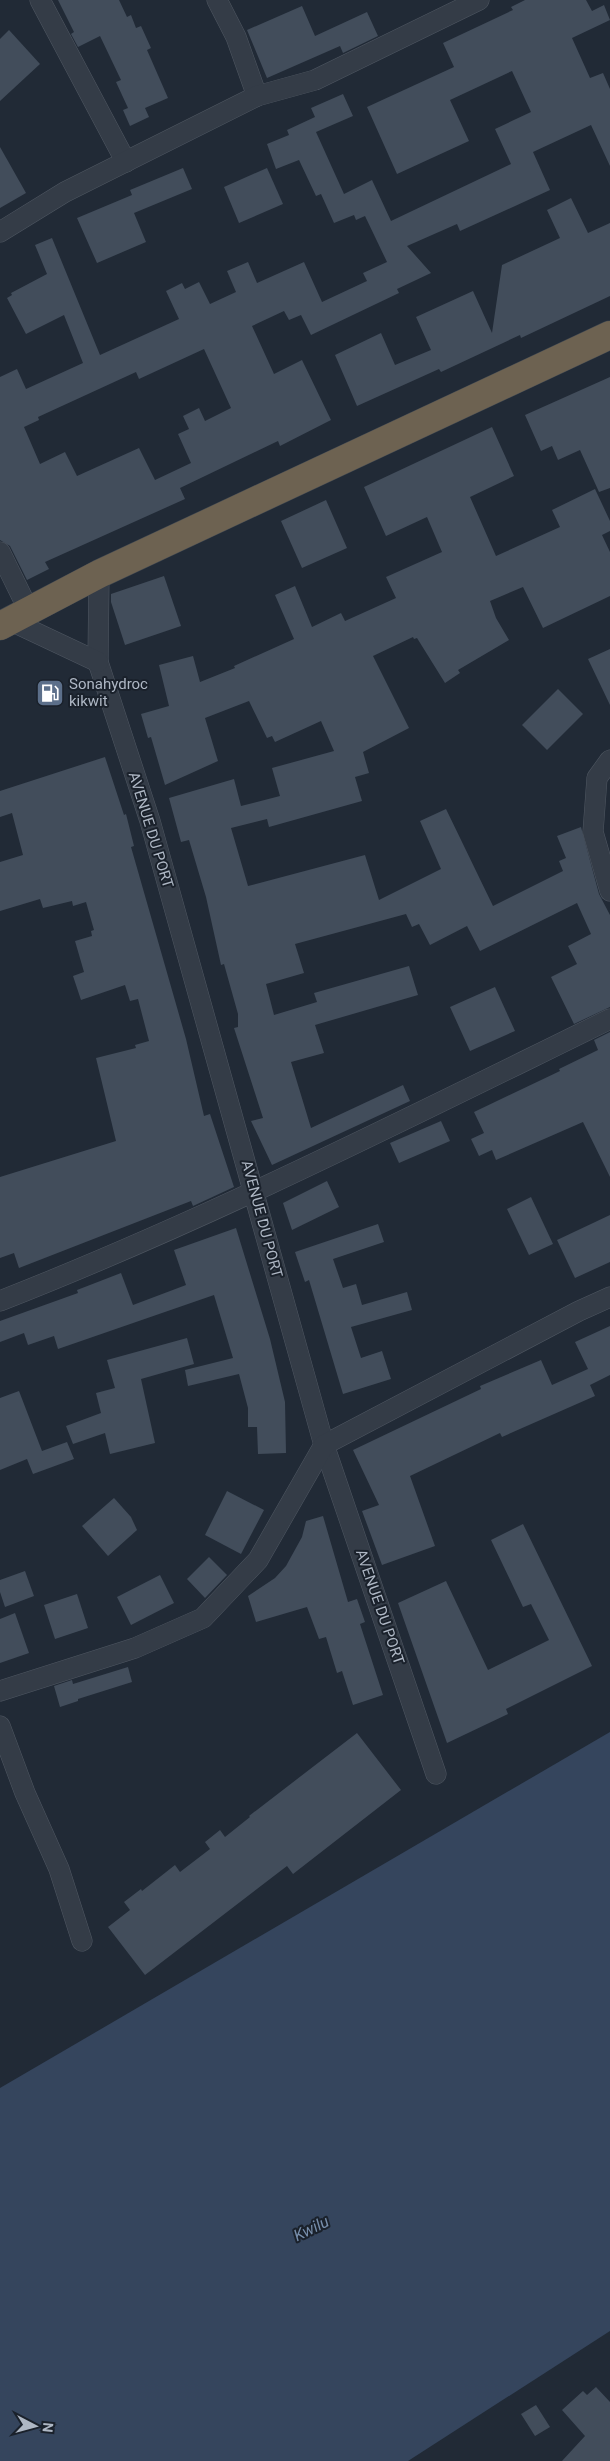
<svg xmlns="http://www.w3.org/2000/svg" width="610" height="2461" viewBox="0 0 610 2461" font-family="Roboto,sans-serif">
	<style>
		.water { fill: #35455d }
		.building { fill: #424d5b; fill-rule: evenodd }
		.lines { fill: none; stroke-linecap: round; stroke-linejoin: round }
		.street-casing { stroke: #4f5762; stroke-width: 21 }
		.highway-casing { stroke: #3f4751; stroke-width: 29 }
		.street { stroke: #343c47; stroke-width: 20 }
		.highway { stroke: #6d6251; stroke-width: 28 }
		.labels { text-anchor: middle; stroke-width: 4; stroke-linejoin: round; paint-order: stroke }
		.poi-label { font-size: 15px; fill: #aeb7c4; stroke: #1a212b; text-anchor: start }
		.street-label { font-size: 15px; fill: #aeb7c4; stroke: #1a212b }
		.water-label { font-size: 16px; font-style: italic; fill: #778eab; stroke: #1a212b }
	</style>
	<rect width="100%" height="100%" fill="#212a36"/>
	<polygon class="water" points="610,1732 610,2331 408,2461 0,2461 0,2088"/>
	<g class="building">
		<polygon points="58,0 119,0 127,17 131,15 136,28 141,26 151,48 147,50 168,98 145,108 149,117 130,126 123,110 128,108 116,82 121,80 100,36 78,47 71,34 74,32"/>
		<path d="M525,0H586L592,11L604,5L610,20L572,38L590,78L603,73L610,89V166L591,125L533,152L550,190L460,231L457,224L407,246L431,273L397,289L399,293L311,335L301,315L289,320L284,311L252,326L274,374L302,360L331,420L280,446L278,441L180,488L185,499L45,562L49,569L27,580L10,546L0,540V377L17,369L26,389L83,363L64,315L26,334L7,298L12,295L11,293L47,274L35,245L52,238L100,355L179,319L166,291L182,283L185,289L199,282L210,304L236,292L227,271L248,262L257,283L304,262L322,302L367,281L363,273L387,262L365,216L356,220L354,215L334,223L321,194L316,196L299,160L276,169L267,144L289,135L287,130L315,117L311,108L343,94L353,116L316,132L344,194L372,180L391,221L511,164L495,129L531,112L512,71L450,100L469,141L397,174L367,107L454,67L443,43L513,10L511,7ZM204,349L231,408L205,421L199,408L183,416L189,429L178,434L191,463L155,480L139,448L77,476L65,452L40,464L24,427L39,420L38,417L136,372L139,379Z"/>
		<polygon points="302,6 315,36 367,12 378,36 343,53 340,46 267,78 247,30"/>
		<polygon points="9,30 40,64 0,101 0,39"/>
		<polygon points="0,147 26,193 0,208"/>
		<polygon points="183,168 192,189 134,213 146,242 97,263 77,218 132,195 130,190"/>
		<polygon points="267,168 283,204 239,223 224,187"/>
		<polygon points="571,198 588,233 610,223 610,296 521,338 520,335 441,372 439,369 357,406 335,355 381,333 395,365 431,350 416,317 473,291 492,333 502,265 560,238 547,210"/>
		<polygon points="610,377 610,488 599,492 580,450 558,460 552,446 541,451 525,415"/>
		<polygon points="492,427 514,476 470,497 496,556 560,527 552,510 595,489 610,521 610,531 602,535 610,552 610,596 543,628 523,587 490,601 496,618 509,640 458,670 460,673 445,683 417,638 414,639 413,637 373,656 409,728 363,752 369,773 355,777 362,801 269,827 267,819 231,828 248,886 365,855 379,900 441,869 420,821 446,809 493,906 563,871 559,861 566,858 557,836 581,827 599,894 610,915 610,1007 574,1024 551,977 577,964 568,946 591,934 577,903 480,951 467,926 430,945 419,924 412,927 406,914 295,944 304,973 266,984 274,1015 317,1002 314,993 409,966 418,995 315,1025 324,1053 291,1062 311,1128 403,1085 410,1101 272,1165 251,1121 263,1118 234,1028 238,1027 238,1014 224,964 221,965 206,897 189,840 181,842 169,798 234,779 241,806 280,796 272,768 334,751 321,721 275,742 272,736 267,738 249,701 205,718 218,761 165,785 151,737 148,738 141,714 169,706 159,665 193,656 200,682 235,668 234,666 294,639 275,595 295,586 312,627 341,613 345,621 396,598 386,577 442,552 427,517 386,536 364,487"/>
		<polygon points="326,500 347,548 302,568 281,521"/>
		<polygon points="164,576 181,626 125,645 111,602 111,594"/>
		<polygon points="610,649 610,705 588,659"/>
		<polygon points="558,689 583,714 547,750 522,725"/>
		<polygon points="105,757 124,815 126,814 134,846 131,847 186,1039 204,1116 210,1114 234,1187 193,1206 191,1201 19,1268 14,1253 0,1258 0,1177 116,1141 96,1058 136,1048 135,1045 149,1041 138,999 130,1001 125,985 81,1000 73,976 84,972 75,941 92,936 91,931 94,930 86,902 73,906 72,901 43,908 40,899 0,911 0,862 23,855 12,813 0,817 0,791"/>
		<polygon points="495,987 515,1031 470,1051 450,1007"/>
		<polygon points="610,1032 610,1177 583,1122 496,1160 492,1150 479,1156 471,1139 484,1133 474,1112 560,1071 559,1069 598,1050 594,1040"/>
		<polygon points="441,1121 450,1141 399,1163 390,1143"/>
		<polygon points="327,1181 339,1207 292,1230 283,1203"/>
		<polygon points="531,1197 553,1244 529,1255 507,1209"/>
		<polygon points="610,1215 610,1262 575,1278 557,1240"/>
		<polygon points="378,1224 384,1242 333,1259 343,1288 356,1284 362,1305 407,1292 412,1310 351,1327 361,1358 382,1351 391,1379 343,1394 309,1280 305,1282 295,1252"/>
		<polygon points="236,1228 270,1339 285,1402 286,1453 258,1454 257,1427 248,1427 248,1408 239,1374 188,1386 185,1370 233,1358 214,1295 58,1349 54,1336 28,1345 24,1333 0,1342 0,1321 78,1293 77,1290 121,1273 133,1305 186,1285 174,1250"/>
		<polygon points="610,1326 610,1375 590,1385 595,1396 502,1437 500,1433 410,1476 435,1546 382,1565 362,1511 379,1505 353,1450 481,1389 480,1386 541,1360 552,1385 588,1369 575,1342"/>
		<polygon points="187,1338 194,1364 141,1379 155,1443 110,1454 105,1433 73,1444 66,1426 101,1413 96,1393 115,1388 107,1360"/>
		<polygon points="19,1391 42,1451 67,1442 74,1459 33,1474 27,1459 0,1470 0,1398"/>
		<polygon points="227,1491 264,1510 241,1554 205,1535"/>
		<polygon points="114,1498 131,1517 137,1530 108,1556 82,1526"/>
		<polygon points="323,1516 348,1602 357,1599 365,1622 360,1624 383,1695 353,1705 342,1671 337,1673 326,1637 319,1639 307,1607 256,1622 248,1596 275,1578 286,1566 302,1537 306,1521"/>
		<polygon points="523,1524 592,1666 506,1709 508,1714 447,1743 398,1603 446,1581 488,1670 549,1640 531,1604 523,1607 491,1540"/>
		<polygon points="209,1557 227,1575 205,1598 187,1579"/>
		<polygon points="25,1571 34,1596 5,1607 0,1592 0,1580"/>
		<polygon points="160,1575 174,1603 131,1625 117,1597"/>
		<polygon points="77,1594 88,1628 55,1639 44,1605"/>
		<polygon points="15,1613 29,1653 0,1663 0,1619"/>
		<polygon points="128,1667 132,1682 78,1699 78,1701 60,1707 54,1686 72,1680 73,1684"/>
		<polygon points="357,1733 401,1790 293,1874 287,1866 145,1975 108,1927 130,1910 124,1902 141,1889 142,1891 175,1865 180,1872 210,1849 205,1842 220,1830 225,1837 250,1817 249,1816"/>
		<polygon points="596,2387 610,2402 610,2461 562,2461 585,2436 562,2410 583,2391 587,2395"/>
		<polygon points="536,2405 550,2427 535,2436 521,2414"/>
	</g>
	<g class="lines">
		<g class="street-casing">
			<g id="street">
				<polyline points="40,0 126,162"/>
				<polyline points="217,0 236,37 257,96"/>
				<polyline points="0,232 65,192 257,96 315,80 479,0"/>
				<polyline points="0,552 29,611"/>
				<polyline points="99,574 98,662 150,821 324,1445 436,1774"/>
				<polyline points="11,621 98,662"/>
				<polyline points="610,760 597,778 593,832 610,891"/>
				<path d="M0,1301C209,1219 408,1118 610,1019"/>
				<polyline points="0,1691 135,1648 203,1618 258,1560 324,1445 579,1311 610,1297"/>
				<polyline points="0,1726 25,1793 59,1869 82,1941"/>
			</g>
		</g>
		<g class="highway-casing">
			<polyline id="highway" points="0,626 99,574 610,335"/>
		</g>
		<use href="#street" class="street"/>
		<use href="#highway" class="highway"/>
	</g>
	<defs>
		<g id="fuel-square" transform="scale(1.4375)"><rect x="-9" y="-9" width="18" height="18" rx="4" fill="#5c6f8a" stroke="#1a212b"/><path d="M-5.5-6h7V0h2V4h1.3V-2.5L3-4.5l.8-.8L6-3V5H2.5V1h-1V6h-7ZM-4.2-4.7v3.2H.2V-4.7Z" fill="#fff"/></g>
	</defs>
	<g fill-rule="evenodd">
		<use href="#fuel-square" x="50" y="693"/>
	</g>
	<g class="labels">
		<g class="poi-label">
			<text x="69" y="689">Sonahydroc<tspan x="69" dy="17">kikwit</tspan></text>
		</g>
		<g class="street-label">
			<text transform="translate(151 830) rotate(73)" y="5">AVENUE DU PORT</text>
			<text transform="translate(262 1219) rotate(75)" y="5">AVENUE DU PORT</text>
			<text transform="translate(380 1607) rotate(71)" y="5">AVENUE DU PORT</text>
		</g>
		<g class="water-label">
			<text transform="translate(311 2228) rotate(-26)" y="6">Kwilu</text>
		</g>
	</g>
	<g transform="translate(35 2426) rotate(96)" stroke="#1a212b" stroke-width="4" paint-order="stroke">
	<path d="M0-4L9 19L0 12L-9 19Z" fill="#aeb7c4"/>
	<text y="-8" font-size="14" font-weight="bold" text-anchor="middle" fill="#aeb7c4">N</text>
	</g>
</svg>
